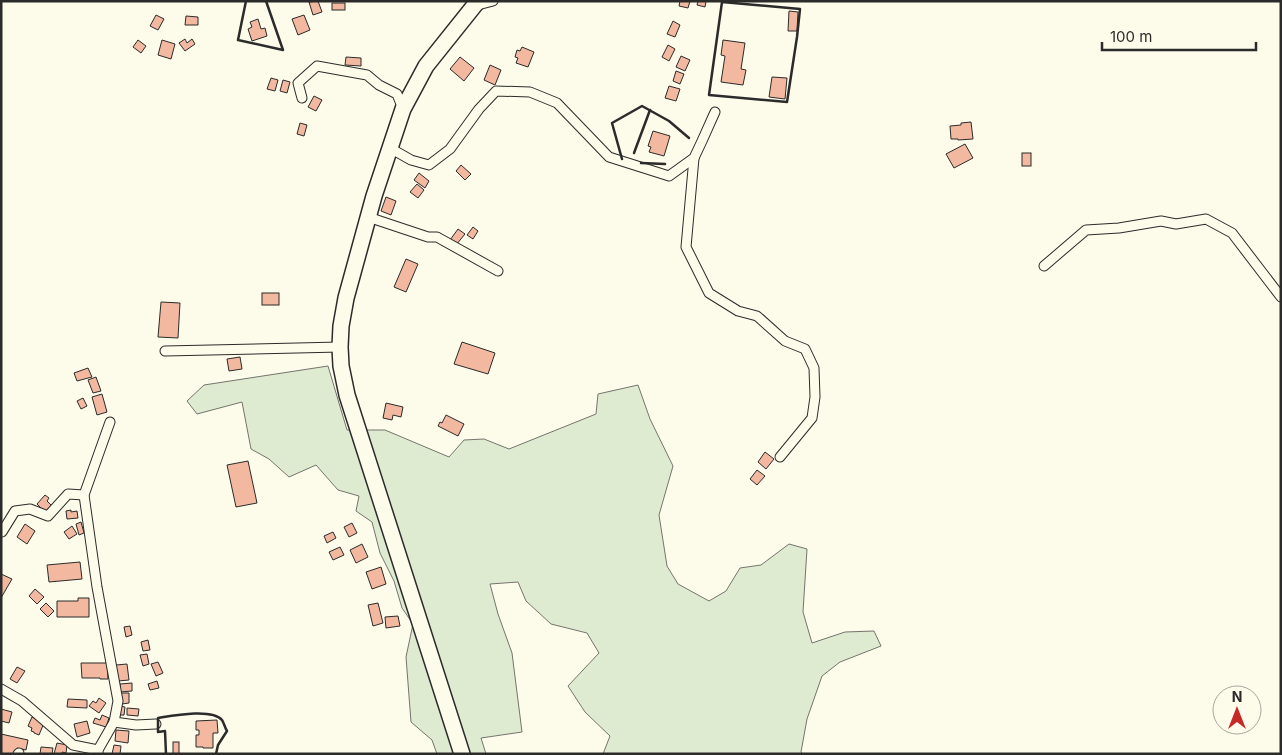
<svg xmlns="http://www.w3.org/2000/svg" width="1282" height="755" viewBox="0 0 1282 755" font-family="Inter,sans-serif">
	<style>
		.green { fill: #deebd1; stroke: #74746e }
		.building { fill: #f2b8a0; stroke: #2b2b2b }
		.lines { fill: none; stroke-linecap: round; stroke-linejoin: round }
		.minor-casing { stroke: #2b2b2b; stroke-width: 11 }
		.primary-casing { stroke: #2b2b2b; stroke-width: 18 }
		.minor { stroke: #fdfbea; stroke-width: 9 }
		.primary { stroke: #fdfbea; stroke-width: 15 }
		.wall { stroke: #2b2b2b; stroke-width: 2.5 }
	</style>
	<rect width="100%" height="100%" fill="#fdfbea"/>
	<polygon class="green" points="328,366 347,430 385,430 449,457 464,440 484,439 509,449 596,414 598,394 638,385 650,419 673,466 659,515 667,566 678,584 709,601 726,591 740,568 761,565 789,544 807,549 803,612 812,643 845,632 874,631 881,646 840,662 822,676 807,719 801,752 803,754 603,754 610,736 585,712 568,686 599,653 587,633 551,624 526,601 518,582 490,584 498,614 512,653 522,732 481,738 486,754 437,754 432,740 411,722 406,657 413,624 402,608 394,581 380,553 372,522 356,511 359,496 338,490 316,465 289,477 269,459 251,449 242,402 197,414 187,401 204,385"/>
	<g class="building">
		<polygon points="318,1 322,12 313,15 309,2"/>
		<polygon points="680,1 690,1 688,8 679,6"/>
		<polygon points="698,1 706,1 705,7 697,5"/>
		<rect x="332" y="3" width="13" height="7"/>
		<polygon points="789,11 798,12 797,31 788,31"/>
		<polygon points="156,15 164,19 158,30 150,26"/>
		<polygon points="304,15 310,30 298,35 292,19"/>
		<polygon points="186,16 198,17 198,25 185,25"/>
		<polygon points="258,19 261,29 265,28 267,36 252,41 248,29 252,27 250,22"/>
		<polygon points="673,21 680,25 675,37 667,34"/>
		<polygon points="185,39 187,43 192,39 195,44 185,51 179,43"/>
		<polygon points="138,40 146,46 141,53 133,47"/>
		<polygon points="162,40 175,44 171,59 158,55"/>
		<polygon points="723,40 745,43 741,69 746,70 743,85 721,82 725,56 721,55"/>
		<polygon points="668,45 675,49 669,61 662,57"/>
		<polygon points="522,47 534,52 528,67 516,63 518,58 515,57 517,50 520,51"/>
		<polygon points="681,56 690,60 685,71 676,67"/>
		<polygon points="346,57 361,58 361,66 345,65"/>
		<polygon points="460,57 474,68 464,81 450,69"/>
		<polygon points="490,65 501,70 495,85 484,80"/>
		<polygon points="676,71 684,74 680,84 673,81"/>
		<polygon points="772,77 787,78 785,99 769,97"/>
		<polygon points="271,78 278,80 275,91 267,89"/>
		<polygon points="283,80 290,82 287,93 280,91"/>
		<polygon points="669,86 680,89 676,101 665,98"/>
		<polygon points="314,96 322,100 316,111 308,107"/>
		<polygon points="971,122 973,139 958,140 958,139 951,139 950,126 961,125 961,123"/>
		<polygon points="300,123 307,125 304,136 297,134"/>
		<polygon points="653,131 670,136 664,156 649,152 651,147 648,146"/>
		<polygon points="965,144 973,158 954,168 946,154"/>
		<rect x="1022" y="153" width="9" height="13"/>
		<polygon points="461,165 471,174 465,180 456,171"/>
		<polygon points="419,173 429,181 425,188 414,180"/>
		<polygon points="417,184 424,190 418,198 410,192"/>
		<polygon points="386,197 396,201 391,215 381,211"/>
		<polygon points="473,227 478,231 473,239 467,235"/>
		<polygon points="458,229 465,234 456,245 450,240"/>
		<polygon points="406,259 418,264 406,292 394,287"/>
		<rect x="262" y="293" width="17" height="12"/>
		<polygon points="161,302 180,303 178,338 158,337"/>
		<polygon points="462,342 495,353 488,374 454,364"/>
		<polygon points="240,357 242,369 229,371 227,359"/>
		<polygon points="88,368 92,377 77,381 74,373"/>
		<polygon points="96,377 101,391 93,393 88,380"/>
		<polygon points="102,394 107,412 97,415 92,397"/>
		<polygon points="83,398 87,406 81,409 77,401"/>
		<polygon points="386,403 403,407 401,417 393,415 392,420 383,418"/>
		<polygon points="446,415 464,424 458,436 438,426 440,422 442,423"/>
		<polygon points="765,452 774,459 766,469 758,462"/>
		<polygon points="248,461 257,503 236,507 227,465"/>
		<polygon points="757,470 765,476 757,485 750,479"/>
		<polygon points="45,495 49,498 47,501 52,506 46,513 37,504"/>
		<polygon points="71,510 71,512 77,511 78,518 67,519 66,511"/>
		<polygon points="81,522 84,533 79,535 76,524"/>
		<polygon points="352,523 357,533 349,537 344,527"/>
		<polygon points="25,524 35,531 27,544 17,537"/>
		<polygon points="72,526 77,534 69,539 64,532"/>
		<polygon points="333,532 336,538 327,543 324,536"/>
		<polygon points="362,544 368,557 356,563 350,550"/>
		<polygon points="340,547 344,555 333,560 329,552"/>
		<polygon points="80,562 82,579 49,582 47,565"/>
		<polygon points="381,567 386,584 372,589 366,572"/>
		<polygon points="1,574 12,579 1,598"/>
		<polygon points="35,589 44,597 37,604 29,596"/>
		<polygon points="78,598 89,598 89,617 57,617 57,601 78,601"/>
		<polygon points="46,603 54,611 48,617 40,609"/>
		<polygon points="378,603 383,623 373,626 368,605"/>
		<polygon points="398,616 400,626 386,628 385,617"/>
		<polygon points="130,626 132,635 126,637 124,627"/>
		<polygon points="148,640 150,650 143,651 141,642"/>
		<polygon points="147,654 149,664 143,666 140,655"/>
		<polygon points="158,662 163,673 156,676 151,664"/>
		<polygon points="81,663 107,663 108,679 100,679 100,678 82,678"/>
		<polygon points="127,664 129,680 118,681 116,665"/>
		<polygon points="17,667 25,671 17,683 10,679"/>
		<polygon points="157,681 159,688 150,690 148,684"/>
		<polygon points="132,683 132,691 120,692 120,684"/>
		<polygon points="121,693 129,693 129,703 122,704"/>
		<polygon points="99,698 106,703 99,713 89,706 93,701 96,703"/>
		<polygon points="68,699 87,700 87,708 67,707"/>
		<polygon points="120,706 125,707 124,715 120,715"/>
		<polygon points="127,708 139,709 138,716 127,715"/>
		<polygon points="1,709 12,712 9,723 1,721"/>
		<polygon points="102,715 109,718 106,727 93,723 95,718 100,720"/>
		<polygon points="32,717 44,723 39,735 34,733 34,732 31,731 32,728 28,726"/>
		<polygon points="217,720 218,733 213,733 213,748 203,748 203,747 196,747 196,735 199,735 199,730 196,730 196,721"/>
		<polygon points="87,721 90,733 77,737 74,724"/>
		<polygon points="116,730 129,731 128,743 115,741"/>
		<polygon points="1,734 28,740 26,750 17,748 15,754 1,754"/>
		<rect x="173" y="742" width="6" height="12"/>
		<polygon points="57,743 67,745 66,753 62,752 62,754 54,754"/>
		<polygon points="114,745 121,746 120,754 112,754"/>
		<polygon points="41,747 53,748 52,754 40,754"/>
	</g>
	<g class="lines">
		<g class="minor-casing">
			<g id="minor">
				<polyline points="474,6 493,1"/>
				<polyline points="302,98 298,83 317,66 367,75 379,85 397,94 403,109"/>
				<polyline points="390,148 411,160 429,165 450,149 479,109 496,91 530,92 557,103 609,157 669,176 694,158 702,141 715,112"/>
				<polyline points="694,158 686,247 709,293 738,311 757,316 785,341 805,349 814,368 815,397 812,418 780,457"/>
				<polyline points="368,217 428,237 437,237 498,271"/>
				<polyline points="1044,266 1086,230 1119,228 1161,221 1176,224 1206,219 1232,233 1281,297"/>
				<polyline points="165,351 340,347"/>
				<polyline points="2,532 15,511 30,509 48,516 68,494 84,495"/>
				<polyline points="1,689 22,701 73,745 98,750"/>
				<polyline points="114,722 136,725 156,724"/>
				<polyline points="18,754 19,753"/>
				<polyline points="98,754 98,750 114,722 118,701 97,587 84,495 110,422"/>
			</g>
		</g>
		<g class="primary-casing">
			<polyline id="primary" points="462,754 347,395 341,366 340,347 341,326 346,298 374,196 403,109 426,66 478,1"/>
		</g>
		<use href="#minor" class="minor"/>
		<use href="#primary" class="primary"/>
		<g class="wall">
			<polyline points="246,1 238,40 283,50 266,1"/>
			<polygon points="722,2 800,9 797,37 787,102 709,95"/>
			<polyline points="634,153 650,110"/>
			<polyline points="622,159 612,123 642,106 669,121 689,138"/>
			<polyline points="641,163 665,164"/>
			<path d="M166,754L165,731L158,732V718C171,716 212,708 222,720C224,723 225,728 227,731L218,745L216,754"/>
		</g>
	</g>
	<rect width="1282" height="755" fill="none" stroke="#2b2b2b" stroke-width="5"/>
	<g transform="translate(1237 710)"><circle r="24" fill="#fdfbea" stroke="#a9a89e"/>
	<path d="M0-4L9 19L0 12L-9 19Z" fill="#c62828"/>
	<text y="-8" font-size="14" font-weight="bold" text-anchor="middle" fill="#2b2b2b">N</text>
	</g>
	<path d="M1102 42v8h154v-8" fill="none" stroke="#2b2b2b" stroke-width="2.5"/>
	<text x="1110" y="42" font-size="15" fill="#2b2b2b" stroke="#fdfbea" stroke-width="4" paint-order="stroke">100 m</text>
</svg>
